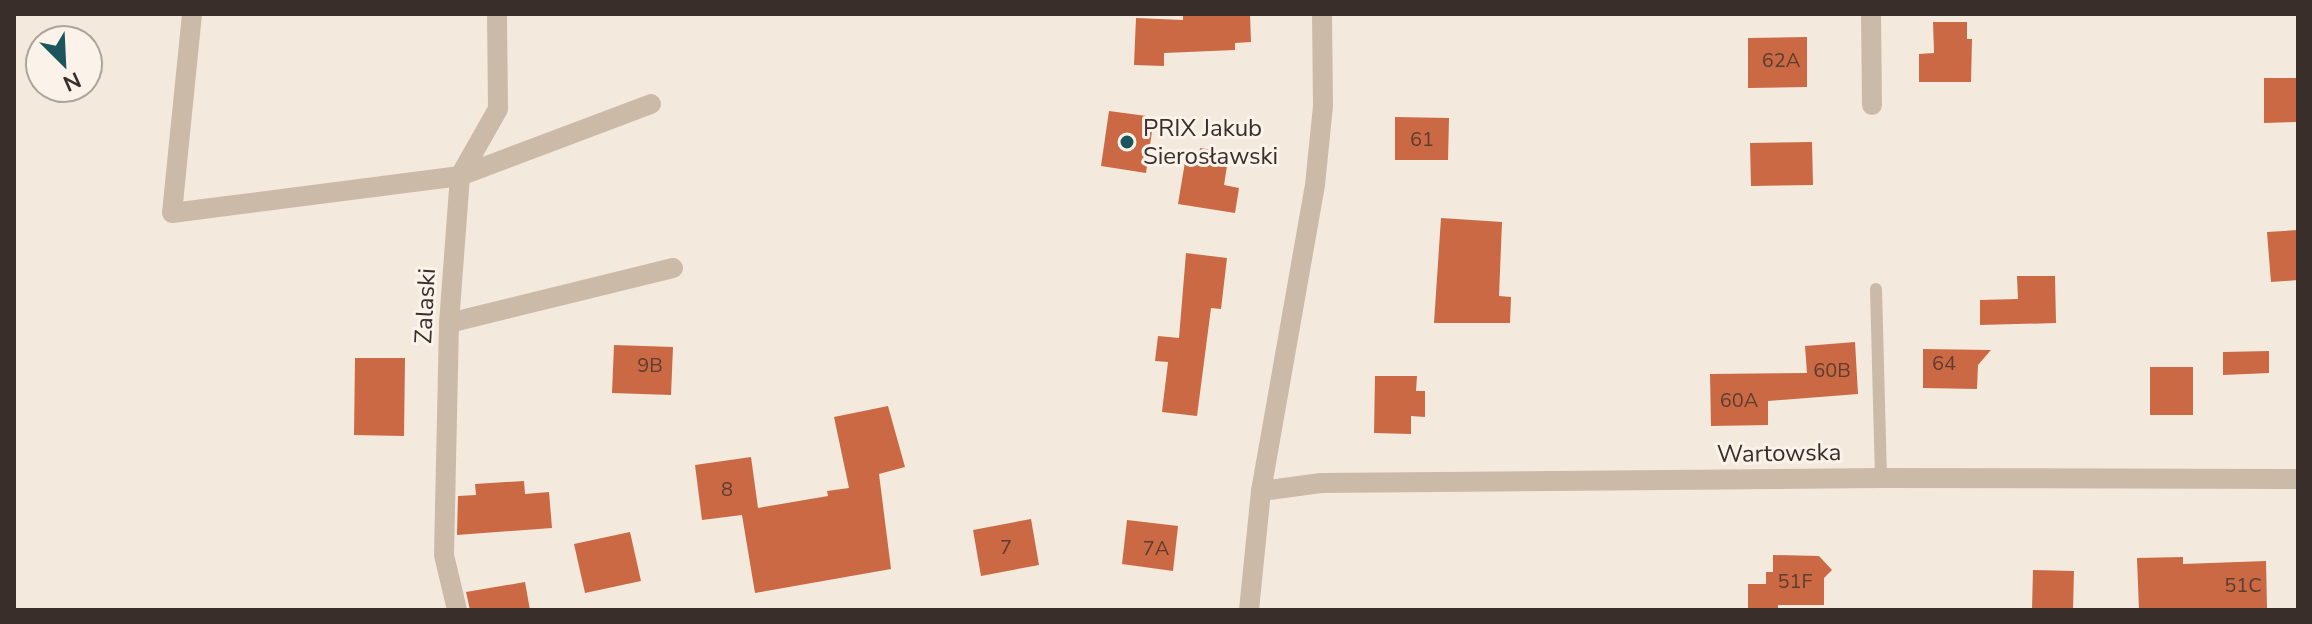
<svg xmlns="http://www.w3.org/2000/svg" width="2312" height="624" viewBox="0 0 2312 624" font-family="'Nunito Sans',sans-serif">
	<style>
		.building { fill: #ca6944 }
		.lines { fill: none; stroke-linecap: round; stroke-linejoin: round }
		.service { stroke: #ccbaa8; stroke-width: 12 }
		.minor { stroke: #ccbaa8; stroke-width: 20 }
		.tertiary { stroke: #ccbaa8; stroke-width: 20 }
		.poi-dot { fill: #1c565c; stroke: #fbf3ea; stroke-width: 3 }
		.labels { text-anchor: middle; stroke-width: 6; stroke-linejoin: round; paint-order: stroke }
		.number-label { font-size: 20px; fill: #5d3d30 }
		.poi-label { font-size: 24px; fill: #392e29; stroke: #fbf3ea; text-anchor: start }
		.street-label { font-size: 24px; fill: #392e29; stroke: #fbf3ea }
	</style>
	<rect width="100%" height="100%" fill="#f3eadd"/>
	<g class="building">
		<polygon points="1183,14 1250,14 1251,42 1235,43 1235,50 1164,53 1164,66 1134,65 1136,18 1183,20"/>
		<polygon points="1933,22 1967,22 1967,39 1972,39 1971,82 1919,82 1919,54 1934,53"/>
		<polygon points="1807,37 1807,87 1748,88 1748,38"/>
		<polygon points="2264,78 2298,78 2298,122 2264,123"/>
		<polygon points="1109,111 1154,117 1146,173 1101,166"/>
		<polygon points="1395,117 1449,118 1448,160 1395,160"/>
		<polygon points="1812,142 1813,185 1751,186 1750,143"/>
		<polygon points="1200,148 1229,153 1224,185 1239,188 1235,213 1178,204 1185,162 1198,163"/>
		<polygon points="1441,218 1502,222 1499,296 1511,297 1510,323 1434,323"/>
		<polygon points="2298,230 2298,280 2271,282 2267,232"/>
		<polygon points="1186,253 1227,258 1221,309 1211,308 1197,416 1162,412 1168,362 1155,361 1158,336 1179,338"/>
		<polygon points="2017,276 2055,276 2056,323 1980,325 1980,300 2018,299"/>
		<polygon points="1855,342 1858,394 1768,401 1768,425 1711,426 1710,374 1807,373 1805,346"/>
		<polygon points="614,345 673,347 671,395 612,393"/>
		<polygon points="1923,349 1991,350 1978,365 1977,389 1923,388"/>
		<polygon points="2269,351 2269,373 2223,375 2223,352"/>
		<polygon points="355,358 405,358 404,436 354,435"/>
		<rect x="2150" y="367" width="43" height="48"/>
		<polygon points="1375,376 1417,376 1416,391 1425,391 1425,417 1411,416 1411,434 1374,433"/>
		<polygon points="888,406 905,467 879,474 891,569 755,593 742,515 702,520 695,465 751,457 758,508 828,496 827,491 849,488 834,417"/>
		<polygon points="524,481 525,494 549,492 552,528 457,535 458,496 476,495 475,484"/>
		<polygon points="1031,519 1039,565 981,576 973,530"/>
		<polygon points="1127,520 1178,526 1173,571 1122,564"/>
		<polygon points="630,532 641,581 585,593 574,544"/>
		<polygon points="1773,555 1819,556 1832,570 1824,578 1824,605 1778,605 1778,610 1748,610 1748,584 1766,584 1766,572 1773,572"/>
		<polygon points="2183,557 2183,564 2266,561 2267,608 2139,610 2137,558"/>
		<polygon points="2033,570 2074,571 2073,610 2032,610"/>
		<polygon points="525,582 530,610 470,610 466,592"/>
	</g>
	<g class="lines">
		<polyline class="service" points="1876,289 1881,478"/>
		<g class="minor">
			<polyline points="192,14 172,213 460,176 651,104"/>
			<polyline points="1871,14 1872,105"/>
			<polyline points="449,323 673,268"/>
			<polyline points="1261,491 1321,483 1881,478 2298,479"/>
			<polyline points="457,610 444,555 449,323 460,176 498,109 497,14"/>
		</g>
		<polyline class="tertiary" points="1249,610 1261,491 1315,185 1323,106 1322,14"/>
	</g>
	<circle class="poi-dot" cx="1127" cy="142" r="8"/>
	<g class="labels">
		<g class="number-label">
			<text x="1781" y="67">62A</text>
			<text x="1422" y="146">61</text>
			<text x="1944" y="370">64</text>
			<text x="650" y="372">9B</text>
			<text x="1832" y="377">60B</text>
			<text x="1739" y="407">60A</text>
			<text x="727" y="496">8</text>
			<text x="1006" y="554">7</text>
			<text x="1156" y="555">7A</text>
			<text x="1795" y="588">51F</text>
			<text x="2243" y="592">51C</text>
		</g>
		<g class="poi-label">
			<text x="1143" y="136">PRIX Jakub<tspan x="1143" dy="28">Sierosławski</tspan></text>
		</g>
		<g class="street-label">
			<text transform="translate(425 306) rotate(-87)" y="8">Zalaski</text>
			<text transform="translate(1779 453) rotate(-1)" y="8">Wartowska</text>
		</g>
	</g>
	<rect width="2312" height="624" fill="none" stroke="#392e29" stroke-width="32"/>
	<g transform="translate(64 64) rotate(156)"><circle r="38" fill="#fbf3ea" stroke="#ada49d" stroke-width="2"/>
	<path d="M0-6L14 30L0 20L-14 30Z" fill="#1c565c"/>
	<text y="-12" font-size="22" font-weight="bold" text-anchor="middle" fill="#392e29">N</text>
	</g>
</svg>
